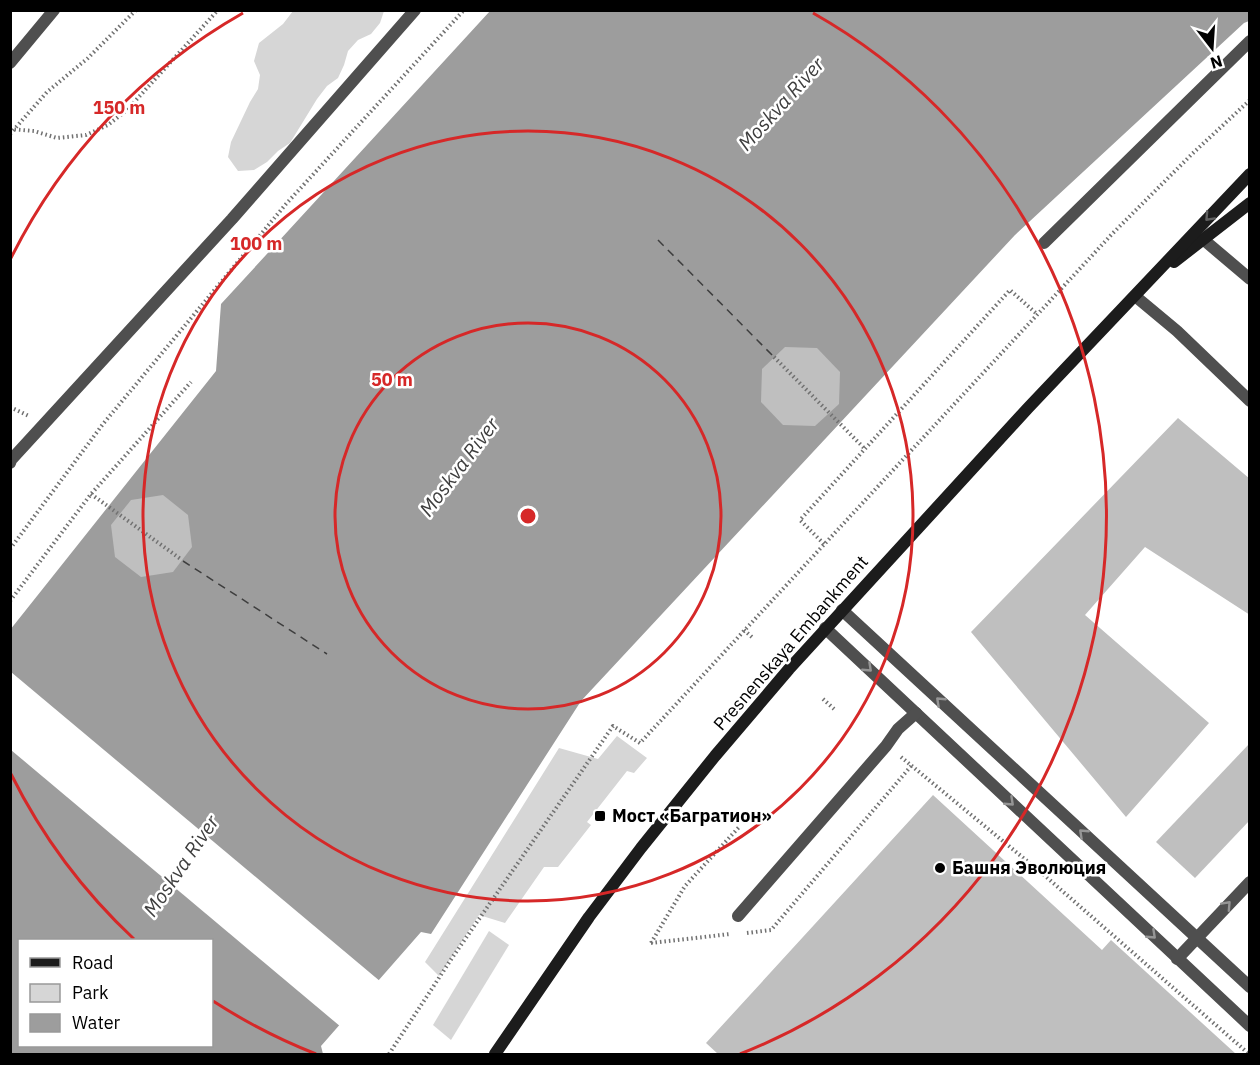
<svg xmlns="http://www.w3.org/2000/svg" width="1260" height="1065" viewBox="0 0 1260 1065" font-family="'IBM Plex Sans',sans-serif">
	<style>
		.green { fill: #d6d6d6 }
		.water { fill: #9d9d9d; fill-rule: evenodd }
		.pier { fill: #fff }
		.lines { fill: none; stroke-linecap: round; stroke-linejoin: round }
		.ferry { stroke: #3e3e3e; stroke-width: 1.5; stroke-dasharray: 8 6; stroke-linecap: butt }
		.building { fill: #bfbfbf }
		.path { stroke: #717171; stroke-width: 4; stroke-dasharray: 1.5 3; stroke-linecap: butt }
		.service { stroke: #4f4f4f; stroke-width: 12 }
		.minor { stroke: #4f4f4f; stroke-width: 12 }
		.secondary { stroke: #1c1c1c; stroke-width: 12 }
		.oneway { stroke: #606060 }
		.oneway2 { stroke: #959595 }
		.ring { fill: none; stroke: #d62828; stroke-width: 3 }
		.poi-dot { fill: #000; stroke: #fff; stroke-width: 2 }
		.labels { text-anchor: middle; stroke-width: 5; stroke-linejoin: round; paint-order: stroke }
		.street-label { font-size: 18px; fill: #000; stroke: #fff }
		.poi-label { font-size: 18px; font-weight: bold; fill: #000; stroke: #fff; text-anchor: start }
		.water-label { font-size: 20px; font-style: italic; fill: #3e3e3e; stroke: #fff }
		.centre { fill: #d62828; stroke: #fff; stroke-width: 3 }
		.ring-label { font-size: 18px; text-anchor: middle; font-weight: bold; fill: #d62828; stroke: #fff; stroke-width: 5; stroke-linejoin: round; paint-order: stroke }
	</style>
	<rect width="100%" height="100%" fill="#fff"/>
	<g class="green">
		<polygon points="293,11 384,11 380,23 371,34 358,40 348,51 344,65 338,78 327,86 317,99 290,143 278,151 267,162 254,170 238,171 228,157 231,142 250,102 258,89 260,75 254,61 259,43 283,24"/>
		<polygon points="617,736 647,758 634,773 627,771 587,822 591,825 558,867 544,867 505,923 479,915 439,976 425,962 559,748 598,759"/>
		<polygon points="489,931 509,945 451,1040 433,1025"/>
	</g>
	<path class="water" d="M490,11H1249V21L1244,23L1015,235L581,701L431,934L421,932L321,1046L323,1054H11L10,630L216,371L221,304ZM20,940H212V1046H20Z"/>
	<polygon class="pier" points="11,672 381,982 341,1027 11,750"/>
	<g class="lines">
		<g class="ferry">
			<polyline points="658,240 774,357"/>
			<polyline points="183,561 327,654"/>
		</g>
	</g>
	<g class="building">
		<polygon points="785,347 817,348 840,372 839,404 815,426 783,425 761,402 762,369"/>
		<polygon points="1178,418 1250,479 1250,615 1145,547 1085,615 1209,723 1126,817 971,632"/>
		<polygon points="163,495 188,515 192,547 173,572 141,577 115,557 111,525 131,500"/>
		<polygon points="1250,743 1250,820 1195,878 1156,842"/>
		<polygon points="933,795 1102,950 1111,940 1236,1054 718,1054 706,1043"/>
	</g>
	<g class="lines">
		<g class="path">
			<polyline points="10,129 34,131 57,138 86,135 108,125 127,110 218,10"/>
			<polyline points="10,134 47,92 88,58 136,10"/>
			<polyline points="774,357 865,449"/>
			<polyline points="10,407 29,416"/>
			<polyline points="91,494 182,560"/>
			<polyline points="824,544 800,520 1010,290 1037,314"/>
			<polyline points="10,549 103,424 286,204 464,10"/>
			<polyline points="10,601 91,494 191,382"/>
			<polyline points="744,630 753,638"/>
			<polyline points="823,699 834,709"/>
			<polyline points="901,757 1044,875 1249,1054"/>
			<polyline points="747,933 771,930 912,765"/>
			<polyline points="651,943 730,934"/>
			<polyline points="651,943 685,886 740,826"/>
			<polyline points="389,1054 452,958 613,726 640,743 1112,234 1192,154 1250,100"/>
		</g>
		<g class="service">
			<polyline points="1204,240 1250,279"/>
			<polyline points="1044,243 1250,41"/>
			<polyline points="1135,296 1177,331 1250,401"/>
			<polyline points="10,463 11,460 232,219 415,10"/>
			<polyline points="842,610 1250,987"/>
			<polyline points="825,628 1250,1026"/>
			<polyline points="738,916 886,746 898,729 916,713"/>
			<polyline points="1177,959 1250,882"/>
		</g>
		<polyline class="minor" points="10,63 54,10"/>
		<g class="secondary">
			<polyline points="1174,262 1250,203"/>
			<polyline points="495,1054 589,917 641,848 715,756 789,669 1028,408 1250,174"/>
		</g>
	</g>
	<defs><path id="oneway-chevron" d="M-2-3.5L2.5 0L-2 3.5" fill="none" stroke-width="1.6" stroke-linecap="round" stroke-linejoin="round" transform="scale(1.5)"/></defs>
	<use class="oneway" href="#oneway-chevron" transform="translate(1209 217) rotate(133)"/>
	<g class="oneway2">
		<use href="#oneway-chevron" transform="translate(868 668) rotate(43)"/>
		<use href="#oneway-chevron" transform="translate(940 701) rotate(-137)"/>
		<use href="#oneway-chevron" transform="translate(1010 802) rotate(43)"/>
		<use href="#oneway-chevron" transform="translate(1083 833) rotate(-137)"/>
		<use href="#oneway-chevron" transform="translate(1227 905) rotate(-47)"/>
		<use href="#oneway-chevron" transform="translate(1152 935) rotate(43)"/>
	</g>
	<g class="ring">
		<circle cx="528" cy="516" r="193"/>
		<circle cx="528" cy="516" r="385"/>
		<path d="M316 1054A578 578 0 0 1 213 1001M134 939A578 578 0 0 1 11 774M11 258A578 578 0 0 1 243 13M813 13A578 578 0 0 1 740 1054"/>
	</g>
	<g class="poi-dot">
		<rect x="594" y="810" width="12" height="12" rx="3"/>
		<circle cx="940" cy="868" r="6"/>
	</g>
	<g class="labels">
		<g class="street-label">
			<text transform="translate(791 643) rotate(-49)" y="6">Presnenskaya Embankment</text>
		</g>
		<g class="poi-label">
			<text x="612" y="822">Мост «Багратион»</text>
			<text x="952" y="874">Башня Эволюция</text>
		</g>
		<g class="water-label">
			<text transform="translate(781 104) rotate(-48)" y="7">Moskva River</text>
			<text transform="translate(459 467) rotate(-53)" y="7">Moskva River</text>
			<text transform="translate(181 866) rotate(-56)" y="7">Moskva River</text>
		</g>
	</g>
	<circle cx="528" cy="516" r="9" class="centre"/>
	<g class="ring-label">
		<text x="119" y="114">150 m</text>
		<text x="256" y="250">100 m</text>
		<text x="392" y="386">50 m</text>
	</g>
	<rect width="1260" height="1065" fill="none" stroke="#000000" stroke-width="24"/>
	<rect x="18" y="939" width="195" height="108" fill="#ffffff" stroke="#999999" stroke-width="1.5"/>
	<rect x="30" y="958" width="30" height="9" fill="#1c1c1c" stroke="#999999" stroke-width="1.5"/>
	<text x="72" y="969" font-size="18" fill="#000000">Road</text>
	<rect x="30" y="984" width="30" height="18" fill="#d6d6d6" stroke="#999999" stroke-width="1.5"/>
	<text x="72" y="999" font-size="18" fill="#000000">Park</text>
	<rect x="30" y="1014" width="30" height="18" fill="#9d9d9d" stroke="#999999" stroke-width="1.5"/>
	<text x="72" y="1029" font-size="18" fill="#000000">Water</text>
	<g transform="translate(1212 48) rotate(163)" stroke="#ffffff" stroke-width="4.5" paint-order="stroke">
	<path d="M0-4.5L10 22L0 15L-10 22Z" fill="#000000"/>
	<text y="-9" font-size="16" font-weight="bold" text-anchor="middle" fill="#000000">N</text>
	</g>
</svg>
